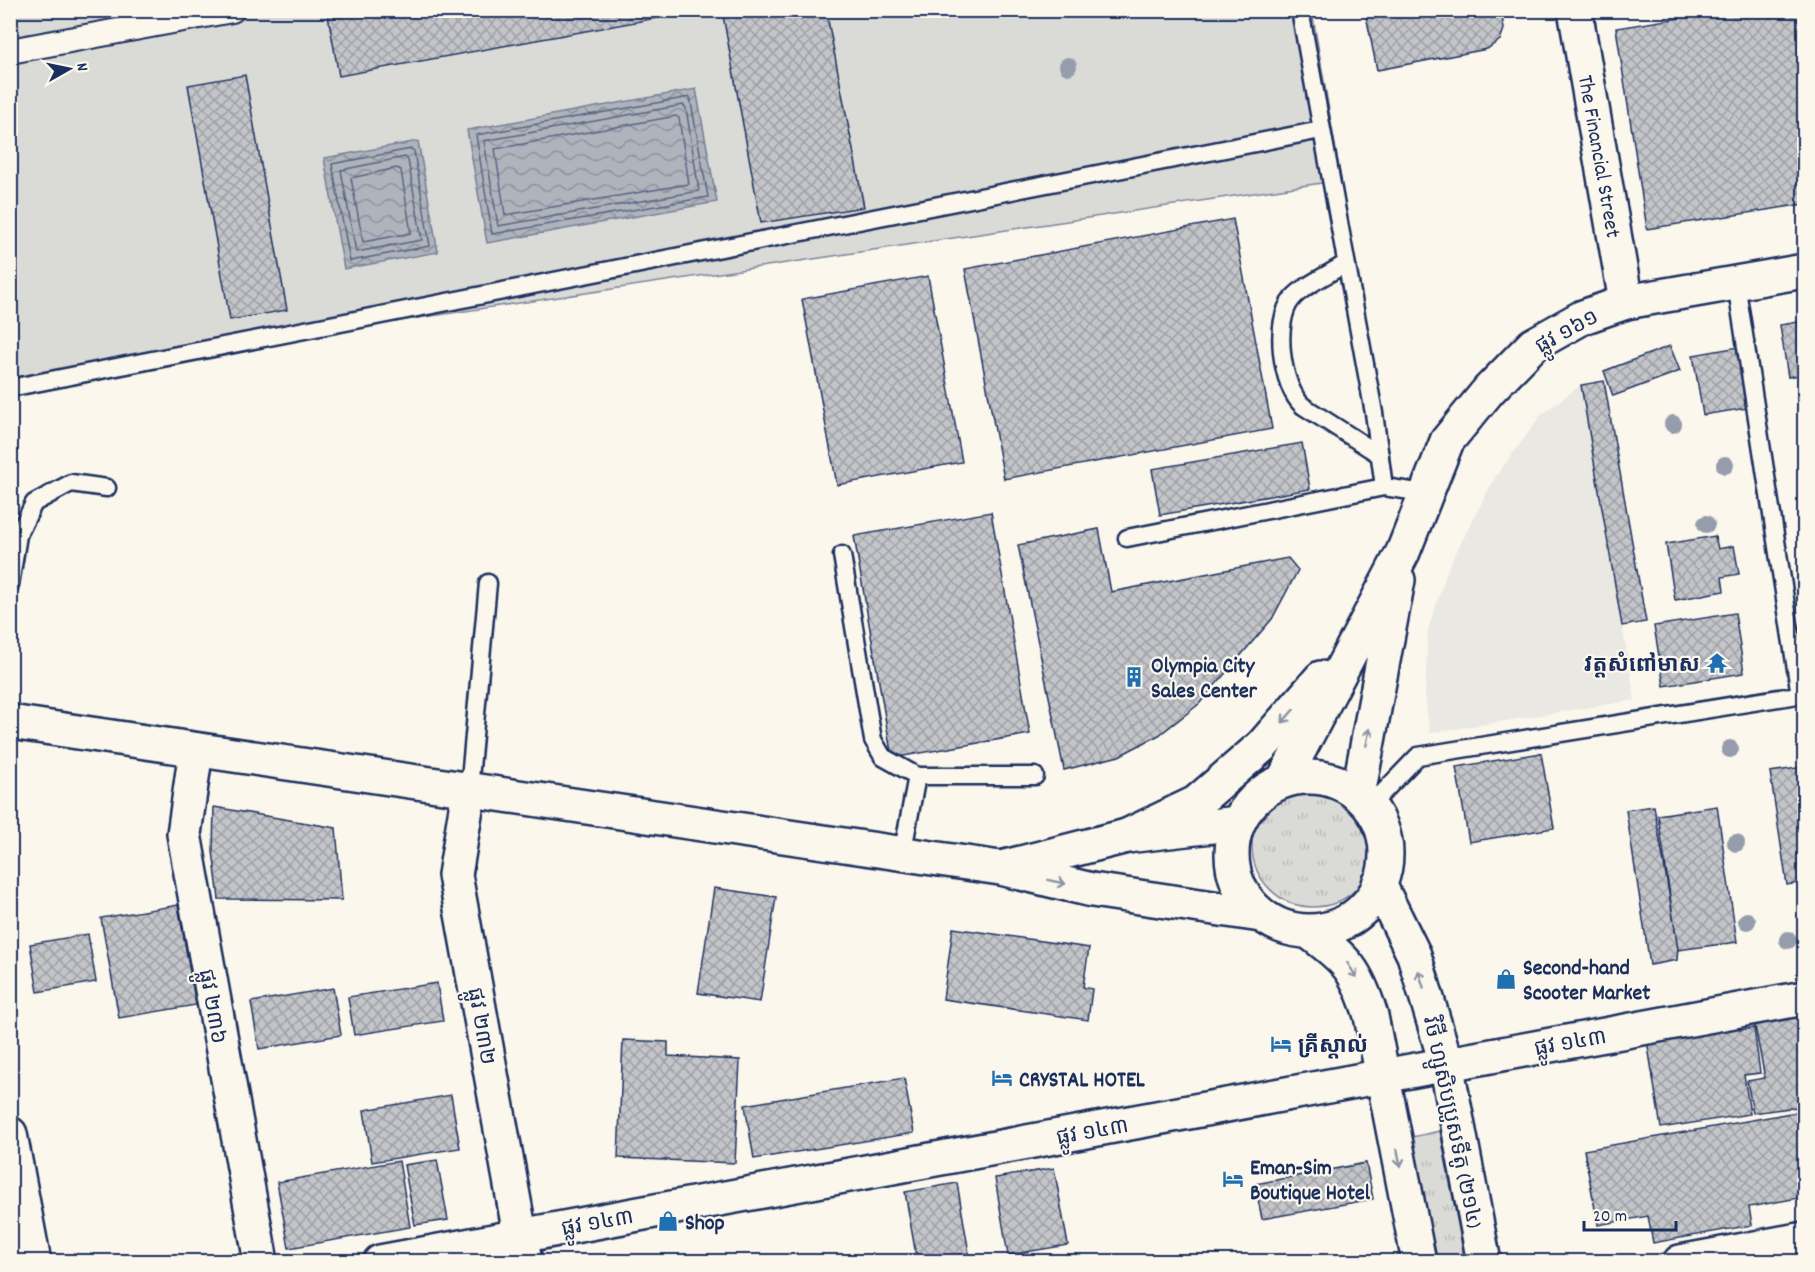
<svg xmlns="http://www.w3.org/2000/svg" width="1815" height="1272" viewBox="0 0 1815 1272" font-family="Dekko,'Noto Sans Khmer',sans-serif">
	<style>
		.built { fill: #eae8e2 }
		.grass { fill: url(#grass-tufts); stroke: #7a849a; stroke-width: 1.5 }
		.pitch { fill: #dadad7; stroke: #7a849a; stroke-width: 1.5 }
		.water { fill: url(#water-waves); stroke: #747e96; stroke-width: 1.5 }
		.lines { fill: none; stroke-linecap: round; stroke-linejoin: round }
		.shore { stroke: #566483; stroke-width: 1.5 }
		.building { fill: url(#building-cross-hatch); stroke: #1b2f5e; stroke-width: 1.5 }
		.service-casing { stroke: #1b2f5e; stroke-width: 21 }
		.pedestrian-casing { stroke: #1b2f5e; stroke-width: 28 }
		.minor-casing { stroke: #1b2f5e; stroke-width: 38 }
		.tertiary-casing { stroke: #1b2f5e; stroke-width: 38 }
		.service { stroke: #fbf7ec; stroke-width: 16 }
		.pedestrian { stroke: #fbf7ec; stroke-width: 24 }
		.minor { stroke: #fbf7ec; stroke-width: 33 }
		.tertiary { stroke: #fbf7ec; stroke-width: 33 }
		.tree { fill: #959cab }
		.oneway { stroke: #8b93a5 }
		.labels { text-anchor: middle; stroke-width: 4.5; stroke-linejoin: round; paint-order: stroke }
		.street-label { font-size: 22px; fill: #1b2f5e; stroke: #fbf7ec }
		.poi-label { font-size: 22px; font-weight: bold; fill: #1b2f5e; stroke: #fbf7ec; text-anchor: start }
	</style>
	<defs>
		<pattern id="grass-tufts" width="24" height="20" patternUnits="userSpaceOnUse" patternTransform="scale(1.5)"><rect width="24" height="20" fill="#dadad7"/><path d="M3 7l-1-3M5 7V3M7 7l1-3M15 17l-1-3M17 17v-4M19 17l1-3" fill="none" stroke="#babbbb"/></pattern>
		<pattern id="water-waves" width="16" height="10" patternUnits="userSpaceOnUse" patternTransform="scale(1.5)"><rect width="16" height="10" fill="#afb3bb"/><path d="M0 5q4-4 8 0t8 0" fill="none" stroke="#8e929b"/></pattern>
		<pattern id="building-cross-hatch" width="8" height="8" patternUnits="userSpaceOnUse" patternTransform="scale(1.5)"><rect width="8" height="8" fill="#c3c5c9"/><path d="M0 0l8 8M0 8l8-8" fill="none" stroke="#9ea0a6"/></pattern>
	</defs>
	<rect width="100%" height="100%" fill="#fbf7ec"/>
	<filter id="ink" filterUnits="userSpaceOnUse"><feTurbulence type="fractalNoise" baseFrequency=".0167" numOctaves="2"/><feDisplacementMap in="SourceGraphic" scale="12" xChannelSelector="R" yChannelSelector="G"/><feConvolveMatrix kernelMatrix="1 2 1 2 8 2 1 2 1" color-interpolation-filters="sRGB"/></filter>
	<g filter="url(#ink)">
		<polygon class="built" points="1581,385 1635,700 1430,733 1425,696 1428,629 1448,568 1494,479 1542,414"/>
		<g class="grass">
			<circle cx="1313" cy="846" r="61"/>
			<polygon points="1440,1131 1465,1261 1436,1261 1412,1137"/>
		</g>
		<polygon class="pitch" points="11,11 1312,11 1341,180 11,379"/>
		<g class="water">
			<polygon points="696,89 717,202 487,243 467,130"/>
			<polygon points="418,141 438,252 344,269 324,158"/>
		</g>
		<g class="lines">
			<g class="shore">
				<polygon points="690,97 708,197 492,234 476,135"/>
				<polygon points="683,105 686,108 699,191 498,226 484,141"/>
				<polygon points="676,116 679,118 689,184 505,215 495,149"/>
				<polygon points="411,149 414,151 430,246 350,261 332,164"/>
				<polygon points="405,157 408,160 422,240 356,252 341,170"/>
				<polygon points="397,168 401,170 411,233 363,242 351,178"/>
			</g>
		</g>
		<g class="building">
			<polygon points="327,10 667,10 668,16 339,76"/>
			<polygon points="722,10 826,10 864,207 761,223"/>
			<polygon points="1365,10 1501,10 1504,29 1500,40 1487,49 1377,70"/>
			<polygon points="1730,10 1804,10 1804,204 1647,229 1616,28"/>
			<polygon points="245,75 287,310 230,320 188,85"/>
			<polygon points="1233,219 1272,429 1004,479 965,269"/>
			<polygon points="928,276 962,462 837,485 802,299"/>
			<polygon points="1804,321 1804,374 1788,377 1780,325"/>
			<polygon points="1670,346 1680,371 1613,396 1604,371"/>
			<polygon points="1738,347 1748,408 1703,415 1693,355"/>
			<polygon points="1604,381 1646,622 1622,626 1581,385"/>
			<polygon points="1804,438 1804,481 1799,439"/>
			<polygon points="1302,443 1310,489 1160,515 1152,469"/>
			<polygon points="991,512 1030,734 892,758 854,536"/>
			<polygon points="1099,529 1111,592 1288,558 1298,570 1272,619 1199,704 1159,735 1119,756 1064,770 1018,545"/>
			<polygon points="1715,536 1718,549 1734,546 1739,574 1722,577 1724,591 1675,600 1666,544"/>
			<polygon points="1735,613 1744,673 1664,686 1654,626"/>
			<polygon points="1541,753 1554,828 1469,842 1456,767"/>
			<polygon points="1804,767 1804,882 1787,885 1770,772"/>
			<polygon points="1654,806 1678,946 1677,960 1650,965 1626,810"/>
			<polygon points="1717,806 1737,942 1678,950 1658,815"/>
			<polygon points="214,807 336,828 342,900 219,899 213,851"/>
			<polygon points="714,888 776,897 760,1002 698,993"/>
			<polygon points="178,905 196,1005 119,1018 101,918"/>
			<polygon points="953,928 1089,948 1083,987 1092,989 1088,1020 943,999"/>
			<polygon points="88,934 96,982 38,992 30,944"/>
			<polygon points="437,983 443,1021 354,1035 348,997"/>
			<polygon points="333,988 341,1035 259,1049 251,1002"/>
			<polygon points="1804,1008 1804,1106 1753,1113 1747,1081 1765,1078 1753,1016"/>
			<polygon points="1738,1025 1739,1030 1754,1028 1760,1073 1744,1075 1750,1114 1661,1128 1647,1040"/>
			<polygon points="623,1040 668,1042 668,1056 740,1060 735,1163 618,1158"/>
			<polygon points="904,1078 914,1133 754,1159 745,1105"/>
			<polygon points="451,1095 460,1148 372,1162 364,1110"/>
			<polygon points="1802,1111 1804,1197 1749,1207 1752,1225 1653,1243 1648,1216 1598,1225 1584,1150"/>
			<polygon points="437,1160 448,1220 415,1225 404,1165"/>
			<polygon points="399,1161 410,1227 289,1248 277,1182"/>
			<polygon points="1366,1163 1373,1199 1262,1219 1255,1184"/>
			<polygon points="1054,1168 1068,1245 1008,1255 995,1178"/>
			<polygon points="957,1183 969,1253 917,1261 905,1192"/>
		</g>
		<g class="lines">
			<g class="service-casing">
				<g id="service">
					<polyline points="1300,10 1374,413 1384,487 1424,493"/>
					<path d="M1346,263C1332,273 1302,286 1292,299C1273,321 1281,387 1303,406L1380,455"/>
					<polyline points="1736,283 1800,695"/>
					<polyline points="10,388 1321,130"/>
					<polyline points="1127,538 1384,487"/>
					<polyline points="842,555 873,740 883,757 917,776 902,855"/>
					<polyline points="10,585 18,535 34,503 71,483 107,488"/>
					<polyline points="917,776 1035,776"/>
					<polyline points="469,790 488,583"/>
					<polyline points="1369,807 1418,756 1804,694"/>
				</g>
			</g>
			<g class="pedestrian-casing">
				<polyline id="pedestrian" points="10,51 232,10"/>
			</g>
			<g class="minor-casing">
				<g id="minor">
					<polyline points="1575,10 1626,302"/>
					<polyline points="196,750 184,834 261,1262"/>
					<polyline points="469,790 455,875 525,1262"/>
					<polyline points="10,1134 34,1262"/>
					<polyline points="380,1262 1804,998"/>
					<polyline points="1680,1262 1804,1239"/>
				</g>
			</g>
			<g class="tertiary-casing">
				<g id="tertiary">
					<polyline points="10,722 1000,868 1092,890 1261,915"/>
					<circle cx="1309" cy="854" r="77"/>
					<polyline points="1283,781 1403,552 1447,441 1489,390 1533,345 1583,317 1626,302 1804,271"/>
					<polyline points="1358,795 1398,580"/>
					<polyline points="1127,836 1196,803 1262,746 1321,678"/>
					<polyline points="1005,867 1127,836 1238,823"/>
					<polyline points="1379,884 1414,955 1446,1063 1484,1262"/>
					<path d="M1309,932C1347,960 1357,970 1371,1016L1419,1262"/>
				</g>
			</g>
			<use href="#service" class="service"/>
			<use href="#pedestrian" class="pedestrian"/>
			<use href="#minor" class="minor"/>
			<use href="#tertiary" class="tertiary"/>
		</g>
		<g class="tree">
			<circle cx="1068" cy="66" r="9"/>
			<circle cx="1673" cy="424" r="9"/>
			<circle cx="1725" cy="465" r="9"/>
			<circle cx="1706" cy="524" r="9"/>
			<circle cx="1730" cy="749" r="9"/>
			<circle cx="1736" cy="843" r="9"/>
			<circle cx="1747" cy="921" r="9"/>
			<circle cx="1788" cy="940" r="9"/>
		</g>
		<defs><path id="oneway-shaft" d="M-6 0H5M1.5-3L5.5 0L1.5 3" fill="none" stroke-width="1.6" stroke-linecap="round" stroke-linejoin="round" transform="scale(1.5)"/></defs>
		<g class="oneway">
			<use href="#oneway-shaft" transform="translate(1288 716) rotate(131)"/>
			<use href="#oneway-shaft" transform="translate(1368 737) rotate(-79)"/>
			<use href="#oneway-shaft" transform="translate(1057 882) rotate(13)"/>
			<use href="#oneway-shaft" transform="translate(1352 970) rotate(57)"/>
			<use href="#oneway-shaft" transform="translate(1421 979) rotate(-107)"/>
			<use href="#oneway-shaft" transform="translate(1399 1158) rotate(79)"/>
		</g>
	</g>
	<defs>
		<g id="temple-bare" transform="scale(1.62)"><path d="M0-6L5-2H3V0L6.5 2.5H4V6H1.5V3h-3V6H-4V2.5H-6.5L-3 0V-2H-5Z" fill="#1f6fb2" stroke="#fbf7ec" stroke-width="2.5" paint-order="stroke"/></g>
		<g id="building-bare" transform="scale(1.62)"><path d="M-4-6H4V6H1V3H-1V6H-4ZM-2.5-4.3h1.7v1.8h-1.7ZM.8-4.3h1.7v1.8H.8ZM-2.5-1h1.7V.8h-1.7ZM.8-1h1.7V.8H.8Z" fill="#1f6fb2" stroke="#fbf7ec" stroke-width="2.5" paint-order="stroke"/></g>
		<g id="shop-bare" transform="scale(1.62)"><path d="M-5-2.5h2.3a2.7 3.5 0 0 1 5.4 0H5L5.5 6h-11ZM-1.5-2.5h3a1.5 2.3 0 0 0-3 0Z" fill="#1f6fb2" stroke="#fbf7ec" stroke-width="2.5" paint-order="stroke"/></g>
		<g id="hotel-bare" transform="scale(1.62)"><path d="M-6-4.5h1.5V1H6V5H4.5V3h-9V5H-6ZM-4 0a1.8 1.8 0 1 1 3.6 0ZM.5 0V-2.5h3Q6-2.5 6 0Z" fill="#1f6fb2" stroke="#fbf7ec" stroke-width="2.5" paint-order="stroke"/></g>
	</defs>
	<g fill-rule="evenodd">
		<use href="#temple-bare" x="1717" y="663"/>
		<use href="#building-bare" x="1134" y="677"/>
		<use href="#shop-bare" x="1506" y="979"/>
		<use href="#hotel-bare" x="1281" y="1044"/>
		<use href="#hotel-bare" x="1002" y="1078"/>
		<use href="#hotel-bare" x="1233" y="1179"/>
		<use href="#shop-bare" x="668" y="1221"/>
	</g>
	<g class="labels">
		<g class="street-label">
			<text transform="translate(1601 156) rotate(80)" y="8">The Financial Street</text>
			<text transform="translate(1566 330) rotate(-29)" y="8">ផ្លូវ ១៦១</text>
			<text transform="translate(214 1006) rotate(80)" y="8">ផ្លូវ ២៣៦</text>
			<text transform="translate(483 1026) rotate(80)" y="8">ផ្លូវ ២៣២</text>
			<text transform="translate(1570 1041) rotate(-10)" y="8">ផ្លូវ ១៤៣</text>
			<text transform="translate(1454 1122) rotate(78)" y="8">វិថី ហ្សូសិបប្រូសទីតូ (២១៤)</text>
			<text transform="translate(1092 1130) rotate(-10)" y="8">ផ្លូវ ១៤៣</text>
			<text transform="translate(597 1221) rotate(-10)" y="8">ផ្លូវ ១៤៣</text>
		</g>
		<g class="poi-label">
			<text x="1700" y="671" text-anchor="end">វត្តសំពៅមាស</text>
			<text x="1151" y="672">Olympia City<tspan x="1151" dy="25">Sales Center</tspan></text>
			<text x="1523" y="974">Second-hand<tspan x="1523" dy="25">Scooter Market</tspan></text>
			<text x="1298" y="1052">គ្រីស្តាល់</text>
			<text x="1019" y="1086">CRYSTAL HOTEL</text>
			<text x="1250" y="1174">Eman-Sim<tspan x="1250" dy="25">Boutique Hotel</tspan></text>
			<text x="685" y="1229">Shop</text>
		</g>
	</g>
	<rect width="1815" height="1272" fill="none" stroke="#fbf7ec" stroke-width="36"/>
	<rect x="18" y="18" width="1779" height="1236" fill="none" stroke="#1b2f5e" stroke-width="2" filter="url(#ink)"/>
	<g transform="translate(69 69) rotate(81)" stroke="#fbf7ec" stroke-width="4.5" paint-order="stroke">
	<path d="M0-4.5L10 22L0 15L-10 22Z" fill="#1b2f5e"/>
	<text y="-9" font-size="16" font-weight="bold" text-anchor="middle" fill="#1b2f5e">N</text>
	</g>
	<path d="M1584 1221v9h92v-9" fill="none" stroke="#1b2f5e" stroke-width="3"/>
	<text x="1593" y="1221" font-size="18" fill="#1b2f5e" stroke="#fbf7ec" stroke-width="4.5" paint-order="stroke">20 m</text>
</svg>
